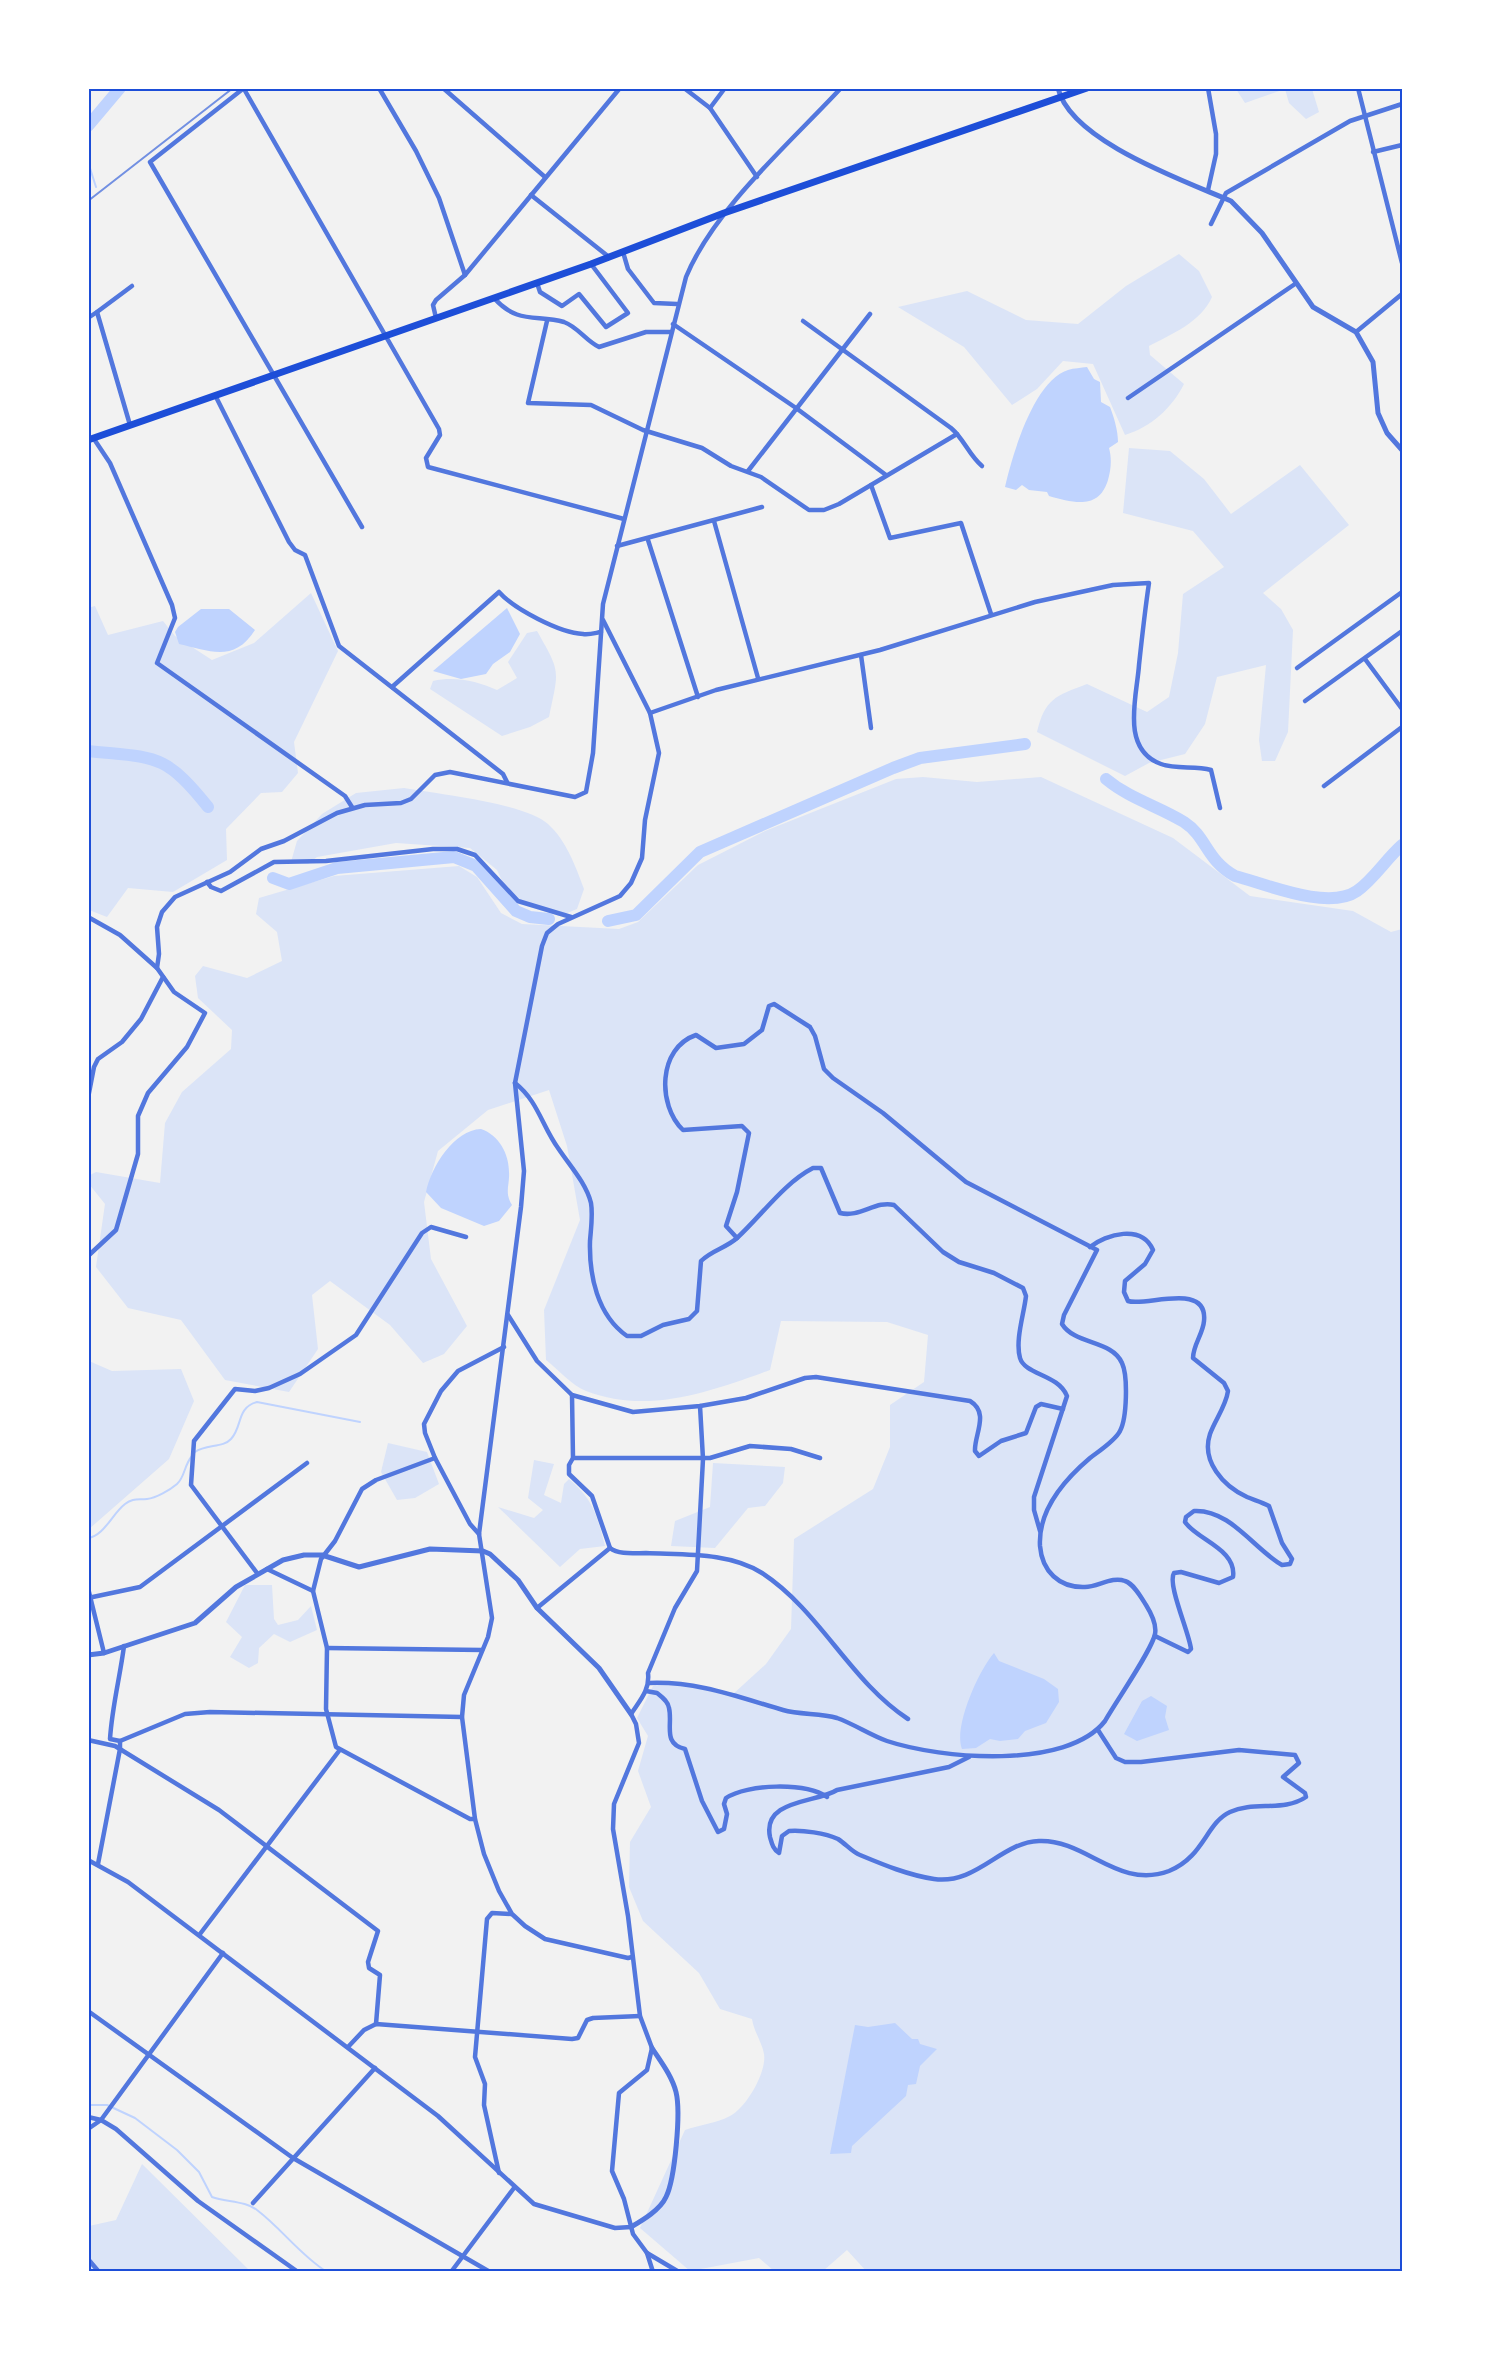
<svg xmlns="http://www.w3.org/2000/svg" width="1491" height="2360" viewBox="0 0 1491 2360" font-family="Barlow,sans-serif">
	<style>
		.green { fill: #dbe4f7 }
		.water { fill: #bfd3fe }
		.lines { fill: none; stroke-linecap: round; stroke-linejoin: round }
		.stream { stroke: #bfd3fe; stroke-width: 2 }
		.river { stroke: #bfd3fe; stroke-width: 12 }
		.minor { stroke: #5277de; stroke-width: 4.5 }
		.tertiary { stroke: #5277de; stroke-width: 5 }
		.primary { stroke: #1d4ed8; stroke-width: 7 }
		.rail { stroke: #7290e2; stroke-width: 2 }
		.neatline { fill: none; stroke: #1d4ed8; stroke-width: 2 }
	</style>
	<rect width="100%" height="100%" fill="#f2f2f2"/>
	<g class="green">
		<polygon points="1236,89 1285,89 1245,103"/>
		<polygon points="1285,89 1312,89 1319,112 1306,119 1289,103"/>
		<path d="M1179,254L1199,271L1212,297C1201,322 1172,334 1149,346L1150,355L1184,384C1172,408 1151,427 1125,435L1093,364L1063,361L1037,389L1012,405L964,347L898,307L967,291L1026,320L1078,324L1126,286Z"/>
		<path d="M1129,448L1170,451L1204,479L1231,514L1300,465L1349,525L1263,593L1281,609L1293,630L1288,732L1275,761H1262L1259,740L1266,665L1217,677L1205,724L1185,754L1149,763L1125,776L1037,732C1045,699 1055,696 1087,684L1147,712L1169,697L1178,653L1183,594L1224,567L1193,531L1123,513Z"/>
		<polygon points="311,593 338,651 294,742 298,773 282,792 261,793 226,829 227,860 173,892 128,888 107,917 89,910 88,608 95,606 108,635 163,621 175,636 212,660 254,643"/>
		<path d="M537,631C561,673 559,669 549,717L530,727L502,736L430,689L433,681C455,676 477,681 497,690L517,678L508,662L527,633Z"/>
		<path d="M923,777L977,782L1041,777L1173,838L1250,896L1353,911L1391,932L1402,929V2271L867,2272L847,2250L823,2271H774L759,2258L690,2271L640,2228L685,2130C699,2125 717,2123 730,2116C746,2108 767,2072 764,2054C762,2042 754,2032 752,2019L720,2009L699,1973L643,1921L629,1887L630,1842L651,1807L638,1771L648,1736L637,1718L653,1686L665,1681L732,1695L766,1664L791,1629L794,1539L873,1489L890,1447V1405L924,1382L928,1335L887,1322L781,1321L770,1370C711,1391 649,1415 586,1391C572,1386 558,1369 546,1360L544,1310L580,1220L567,1146L549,1090L488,1110L438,1151L424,1202L431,1259L467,1326L444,1354L423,1363L390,1325L330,1281L312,1295L318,1349L289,1392L225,1380L181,1320L128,1308L96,1267L105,1204L89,1184L88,1176L96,1172L160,1183L165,1123L182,1092L231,1049L232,1030L198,998L195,976L203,966L247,978L282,961L277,932L256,914L259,898L334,876L459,866L477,877L501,913L522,924L619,929L638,922L698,865L765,831L896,779Z"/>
		<path d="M404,788C437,794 525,803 548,824C566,840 576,867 584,889L577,909L560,916L512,902L497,870L470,848L396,843L317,857L308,864L291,862L297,841L322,814L356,793Z"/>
		<polygon points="89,1361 112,1371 181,1369 194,1401 169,1459 89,1529"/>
		<polygon points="388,1443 427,1452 439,1484 415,1498 397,1500 381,1472"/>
		<path d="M534,1460L554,1464L544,1495L561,1503L564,1484L569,1479C594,1500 597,1516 605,1546L580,1549L560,1567L498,1507L534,1518L543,1510L528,1498Z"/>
		<polygon points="713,1463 785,1467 783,1483 765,1506 748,1508 715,1548 671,1546 675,1521 710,1507"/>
		<polygon points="245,1585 272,1585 274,1619 278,1625 298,1620 311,1606 317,1630 290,1642 274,1634 259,1648 258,1663 249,1668 230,1657 242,1637 226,1622"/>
		<polygon points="142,2164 250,2271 89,2272 89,2226 116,2220"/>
	</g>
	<g class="water">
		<path d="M1087,367L1094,379L1100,382L1101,402L1110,407C1114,417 1118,431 1118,442L1109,448C1112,459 1111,469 1108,480C1099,510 1074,503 1049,496L1047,492L1029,490L1022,485L1016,490L1005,487C1012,456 1034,380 1068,370C1074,368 1081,368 1087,367Z"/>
		<polygon points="507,608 520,634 510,652 493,664 486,674 461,679 433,671"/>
		<path d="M201,609H229L255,630C234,663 210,651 179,644L175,632L178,627Z"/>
		<path d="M481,1129C499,1135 509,1154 509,1172C510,1185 504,1192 512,1205L499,1221L484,1226L441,1208L426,1192C431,1167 454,1130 481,1129Z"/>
		<path d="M994,1653L999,1661L1044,1679L1058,1689L1059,1702L1046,1723L1025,1731L1018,1739L1000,1741L990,1739L976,1748L962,1749C953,1727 979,1670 994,1653Z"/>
		<polygon points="1151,1696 1167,1706 1165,1717 1169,1730 1137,1741 1124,1734 1142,1701"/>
		<polygon points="895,2023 912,2039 918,2039 920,2044 937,2049 920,2066 916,2084 908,2085 906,2096 852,2146 851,2153 830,2154 855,2025 868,2027"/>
	</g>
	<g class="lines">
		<g class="stream">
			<polyline points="88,162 96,187"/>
			<path d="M195,1452C206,1444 223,1448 231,1439C243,1426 236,1408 257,1402L360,1422"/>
			<path d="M88,1538C104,1536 112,1514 125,1504C133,1498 138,1500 147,1499C156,1498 170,1490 177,1484C185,1477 184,1465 192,1456"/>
			<path d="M88,2105H107L135,2118L177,2150L199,2172L212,2197C226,2202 246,2201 257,2210C282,2229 300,2255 327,2272"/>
		</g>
		<g class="river">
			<polyline points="88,126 120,88"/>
			<path d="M88,751C155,758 164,752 208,807"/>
			<path d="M1106,779C1130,799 1158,806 1184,822C1207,837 1206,860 1235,876C1266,884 1328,911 1357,891C1374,879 1386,859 1402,845"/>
			<polyline points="273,878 289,884 337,868 454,857 476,866 516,911 530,917 549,919"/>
			<polyline points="608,921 636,915 700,852 893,768 920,758 1025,744"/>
		</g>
		<g class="minor">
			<polyline points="244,88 150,162 362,527"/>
			<polyline points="379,88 416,151 439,198 465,275"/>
			<polyline points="443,88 545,177"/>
			<polyline points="684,88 710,108 757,177"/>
			<polyline points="1208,88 1216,134 1216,154 1208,190"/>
			<polyline points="1358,88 1402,263"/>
			<polyline points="244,89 439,429 440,435 426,458 428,467 624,519"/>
			<polyline points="710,108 725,88"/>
			<polyline points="1373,152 1402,145"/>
			<polyline points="531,195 609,257"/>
			<polyline points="1211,224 1226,193 1350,121 1402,104"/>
			<polyline points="623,252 628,269 654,303 677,304"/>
			<polyline points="537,283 540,292 562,306 579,294 606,327 628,313 591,264"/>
			<path d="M494,298C518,325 537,314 564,322C578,327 586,341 599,347L646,332H671"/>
			<polyline points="97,312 132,286"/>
			<polyline points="88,318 97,312 130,425"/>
			<polyline points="436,318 433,305 436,300 465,275 620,88"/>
			<polyline points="547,321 528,403 591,405 643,430 702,448 731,466 761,477 809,510 824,510 839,504 957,434"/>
			<path d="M803,321L951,428C964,439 969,455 982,466"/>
			<polyline points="673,324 796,408 886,475"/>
			<polyline points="1356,332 1402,294"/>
			<polyline points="215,395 289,542 295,550 305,555 339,646 503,774 507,782"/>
			<polyline points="1128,398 1295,284"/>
			<polyline points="94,439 110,463 172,605 175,618 157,663 345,796 352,807"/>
			<polyline points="748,471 870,314"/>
			<polyline points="871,485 890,538 961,523 991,614"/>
			<polyline points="714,521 758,678"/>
			<polyline points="648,540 698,697"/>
			<polyline points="617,546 762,507"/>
			<polyline points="603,620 650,713 659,753 645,820 642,858 631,883 620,896 558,924 547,933 542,946 515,1083 524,1171 521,1207 479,1534 492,1618 488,1637 464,1695 462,1717 475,1819 484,1854 499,1891 512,1914 525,1926 545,1939 628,1958 632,1957"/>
			<polyline points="861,655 871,728"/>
			<polyline points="1365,659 1402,709"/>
			<polyline points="1297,668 1402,592"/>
			<path d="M392,687L499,592C514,609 560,633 583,634C589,635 595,633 601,632"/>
			<polyline points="1305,701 1402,631"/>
			<path d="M650,713L716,690L880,650L1035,602L1113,585L1149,583C1145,610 1142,637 1139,665C1137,696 1120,749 1161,764C1177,770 1195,765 1211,770L1220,808"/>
			<polyline points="1324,786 1402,727"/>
			<polyline points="207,882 211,887 221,891 274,862 326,861 433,849 457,849 475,855 518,901 571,917"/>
			<polyline points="88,917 120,935 157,968 174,992 205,1013 187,1047 148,1093 138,1116 138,1154 116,1230 88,1256"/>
			<path d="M157,968L159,954L157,927L162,912L175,897L230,872L261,849L284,841L337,813L365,805L401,803L411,799L435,775L450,772L575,797L586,792L593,753L603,604L686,277C714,209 790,143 841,88"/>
			<path d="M515,1083C538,1101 542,1126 558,1148C570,1166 586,1183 591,1203C593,1215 591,1228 590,1241C589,1275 597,1315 627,1336H641L663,1325L689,1319L697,1311L701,1261C712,1250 726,1248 737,1238C761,1216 784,1183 813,1168H821L840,1213C860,1218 876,1200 894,1205L943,1252L959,1262L994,1273L1023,1288L1026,1296C1024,1314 1015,1340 1020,1358C1025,1375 1058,1374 1067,1396L1034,1497V1510L1040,1531"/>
			<polyline points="88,1098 94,1067 98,1059 122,1042 141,1019 163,977"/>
			<path d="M1090,1247C1106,1234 1142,1224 1153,1250L1145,1264L1125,1281L1124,1292L1128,1301C1146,1307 1208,1281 1204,1321C1203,1334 1193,1345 1193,1358L1224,1383L1228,1391C1226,1406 1215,1420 1210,1434C1201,1461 1223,1486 1247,1497C1254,1500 1262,1502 1269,1506L1282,1543L1292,1559L1290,1564L1282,1565C1254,1549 1230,1509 1194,1511L1186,1517L1185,1522C1197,1540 1237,1549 1233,1577L1219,1583L1181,1572L1174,1573C1167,1584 1189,1632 1191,1649L1188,1652L1155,1636"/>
			<path d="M508,1315L537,1361L572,1395L633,1412L700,1406L746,1398L805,1378L816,1377L970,1401C990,1413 974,1435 975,1451L979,1456L1001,1441L1026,1433L1036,1407L1041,1404L1063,1409"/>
			<path d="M572,1395L573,1458L569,1465V1474L592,1496L610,1548C619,1555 634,1553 646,1553C684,1555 729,1552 762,1573C820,1611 850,1681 908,1719"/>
			<polyline points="435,1458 376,1480 362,1489 335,1541 321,1559 313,1591 327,1648 326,1709 336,1747 470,1819 475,1819"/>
			<polyline points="573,1458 710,1458 750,1446 791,1449 820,1458"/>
			<polyline points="479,1534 470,1524 435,1458 425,1433 424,1424 441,1391 458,1371 504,1347"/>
			<polyline points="267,1569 313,1591"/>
			<polyline points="257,1573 191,1485 194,1441 235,1389 255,1391 269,1388 300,1374 356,1335 422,1233 431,1227 466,1237"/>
			<polyline points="88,1588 104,1653"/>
			<polyline points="88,1598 140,1587 307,1463"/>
			<polyline points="537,1608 610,1548"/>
			<polyline points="327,1648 482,1650"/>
			<path d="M649,1683C697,1681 738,1697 783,1710C800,1715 820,1713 837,1718C854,1724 870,1735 887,1741C941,1759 1067,1770 1105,1721C1115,1703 1152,1650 1155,1634C1157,1624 1151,1613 1146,1605C1141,1597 1134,1584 1125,1581C1112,1576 1098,1587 1085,1587C1059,1588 1042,1571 1040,1546C1038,1511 1064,1480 1090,1458C1099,1451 1115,1441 1120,1431C1127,1418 1128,1376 1122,1363C1112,1340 1075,1345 1062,1324L1064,1315L1097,1250L966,1182L883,1113L833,1078L824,1069L815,1036L810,1027L774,1004L769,1006L762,1030L744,1044L716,1048L696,1035C658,1048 657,1105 683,1130L742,1126L749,1133L737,1192L726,1226L737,1238"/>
			<path d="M646,1691L657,1693C662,1697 668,1701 669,1708C673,1724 662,1744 685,1749L702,1801L718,1832L724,1829L727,1814L724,1804L726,1798C747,1784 805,1782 827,1797"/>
			<polyline points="88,1740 115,1746 219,1810 378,1931 368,1962 369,1968 380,1975 376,2024"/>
			<polyline points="120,1741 185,1714 210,1712 462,1717"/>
			<path d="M969,1757L949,1767L837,1790C817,1803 762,1799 770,1837C772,1844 773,1849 779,1853L782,1836L789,1831C803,1830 825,1833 838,1839C846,1844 852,1852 860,1855C884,1865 908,1875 934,1879C977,1885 1001,1842 1039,1841C1086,1839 1118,1890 1169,1871C1204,1857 1206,1823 1230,1812C1254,1801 1284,1812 1306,1797L1305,1793L1283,1777L1299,1763L1295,1755L1239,1750L1141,1762H1125L1116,1758L1098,1730"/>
			<polyline points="88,1860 128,1882 438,2116 534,2204 615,2228 631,2227"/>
			<path d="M98,1864L120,1749V1741L110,1739C112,1707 120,1677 124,1646"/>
			<polyline points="200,1934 339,1751"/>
			<polyline points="88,2011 293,2158 490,2272"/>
			<polyline points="348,2047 364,2030 376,2024 572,2039 578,2038 587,2020 593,2018 640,2016"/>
			<polyline points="88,2117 101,2120 116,2129 198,2201 298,2272"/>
			<polyline points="88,2129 101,2120 223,1953"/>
			<polyline points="499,2173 484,2105 485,2084 475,2057 487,1919 492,1913 511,1914"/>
			<polyline points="253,2203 375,2068"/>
			<polyline points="647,2253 679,2272"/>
			<polyline points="88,2259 99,2272"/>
			<polyline points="451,2272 514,2188"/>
			<path d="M653,2272L647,2253L633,2234L624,2199L612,2171L619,2093L647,2070L652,2048L640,2016L628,1916L613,1829L614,1804L639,1743L636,1724L631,1714C640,1700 650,1690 648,1673L675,1608L697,1571L703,1459L700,1406"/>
		</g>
		<g class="tertiary">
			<path d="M1058,88C1070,141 1185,181 1231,201L1262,233L1313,307L1356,332L1373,362L1378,413L1387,433L1402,450"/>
			<polyline points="88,1655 104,1653 195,1623 236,1587 283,1560 304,1555 322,1555 359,1567 430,1549 483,1551 490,1554 518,1580 537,1608 599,1668 631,1714"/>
			<path d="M631,2227C643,2220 660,2210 666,2197C675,2179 681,2112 676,2092C672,2076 661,2062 652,2048"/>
		</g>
		<polyline class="primary" points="88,440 591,264 724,213 1087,88"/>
		<polyline class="rail" points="88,201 233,88"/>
	</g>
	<rect width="1491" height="2360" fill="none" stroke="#ffffff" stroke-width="180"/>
	<rect x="90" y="90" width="1311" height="2180" class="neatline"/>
</svg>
